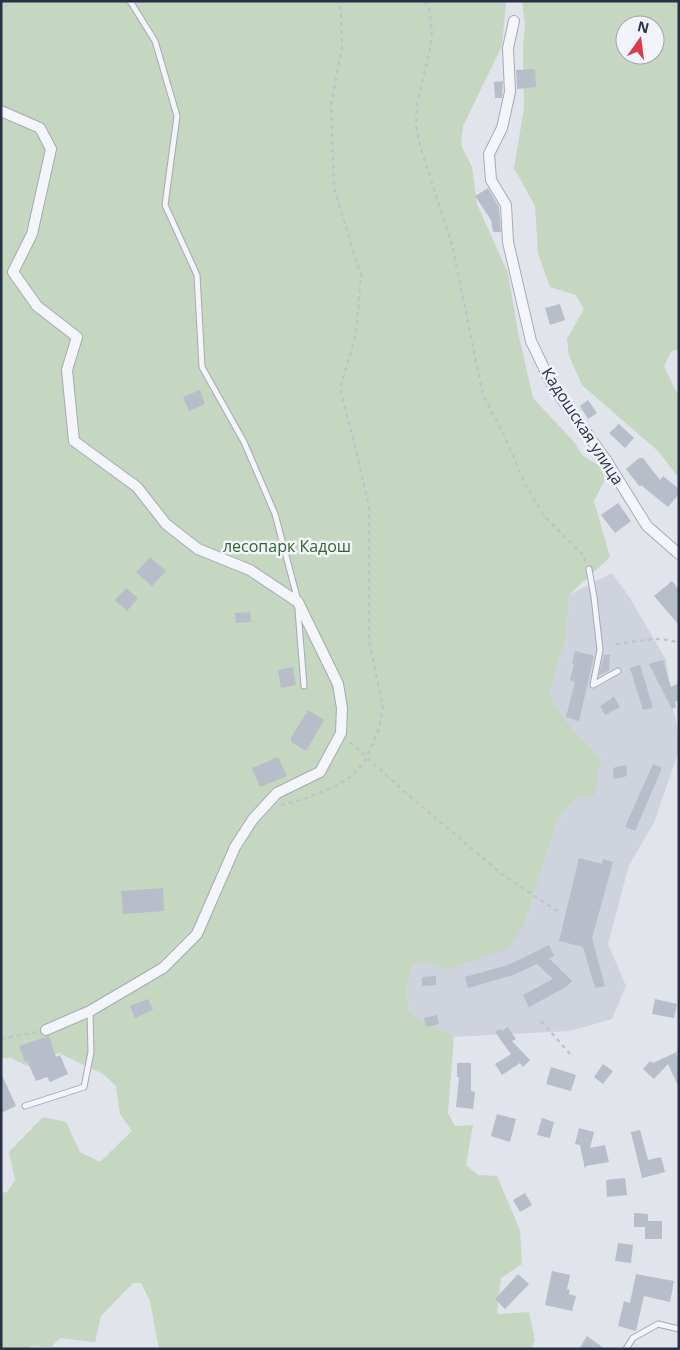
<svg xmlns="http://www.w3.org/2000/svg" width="680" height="1350" viewBox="0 0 680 1350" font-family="'Open Sans',sans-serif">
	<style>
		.built { fill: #ced3dd }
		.green { fill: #c5d6c1; fill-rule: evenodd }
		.building { fill: #b7bdc9 }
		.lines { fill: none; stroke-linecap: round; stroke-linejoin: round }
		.lane-casing { stroke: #a5aab6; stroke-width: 7 }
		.street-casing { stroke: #a5aab6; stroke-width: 12 }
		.path { stroke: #bfc2ca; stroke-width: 2; stroke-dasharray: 4 4; stroke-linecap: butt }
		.lane { stroke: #f4f5f9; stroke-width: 5 }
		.street { stroke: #f4f5f9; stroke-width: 10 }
		.labels { text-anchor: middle; stroke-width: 5; stroke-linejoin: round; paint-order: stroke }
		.street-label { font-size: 16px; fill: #273044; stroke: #f1f3f8 }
		.park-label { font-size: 16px; fill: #396133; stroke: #f1f3f8 }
	</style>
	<rect width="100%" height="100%" fill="#e1e4eb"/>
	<polygon class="built" points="612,573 630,598 666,660 673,708 679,736 679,750 654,823 629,865 608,944 626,986 612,1019 570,1031 454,1037 409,1013 407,988 411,968 420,961 447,969 525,923 558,819 575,798 601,760 566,721 549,695 567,633 569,595"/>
	<g class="green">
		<polygon points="1,1 506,1 502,46 463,126 461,145 472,167 477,204 508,273 518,332 533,398 574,442 583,456 600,466 605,480 594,501 610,557 569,595 567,633 549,695 566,721 601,760 594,795 575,798 558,819 525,923 509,948 447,969 420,961 411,968 407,988 409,1013 454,1037 448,1113 455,1126 473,1125 466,1165 478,1175 497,1176 520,1230 522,1264 501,1278 497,1314 529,1312 535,1341 531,1349 159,1349 150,1301 141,1283 133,1283 101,1316 95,1342 60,1338 51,1347 31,1346 30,1349 1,1349 1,1193 7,1192 15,1180 9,1152 43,1117 66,1122 80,1152 100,1162 132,1131 120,1114 116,1086 103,1074 59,1053 27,1066 11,1058 1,1058"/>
		<path d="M522,1H679V349L671,352L664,366L679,397V478L658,451L582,385L569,356L567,339L584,309L576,295L550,287L538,253L535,206L514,168L524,108L523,51L525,24ZM625,25H655V55H625Z"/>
	</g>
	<g class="building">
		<polygon points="535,69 536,87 517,89 516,70"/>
		<polygon points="503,81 502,98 495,98 494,82"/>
		<polygon points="488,188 499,207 501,232 493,232 491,220 475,196"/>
		<polygon points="560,304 565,320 550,325 545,308"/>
		<polygon points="200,390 205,404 189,411 183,397"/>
		<polygon points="588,400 597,413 588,419 580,406"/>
		<polygon points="619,424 634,438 625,448 609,433"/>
		<polygon points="639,458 643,458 660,480 663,476 679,489 679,494 668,507 641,485 640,487 626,469"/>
		<polygon points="618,503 631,521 615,533 601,515"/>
		<polygon points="150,557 166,571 152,586 136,572"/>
		<polygon points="672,581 679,590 679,625 654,596"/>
		<polygon points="126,588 138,598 127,611 115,600"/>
		<polygon points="250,612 251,622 236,623 235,613"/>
		<polygon points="575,651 594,656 579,721 566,717 575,682 570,680 574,664 572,663"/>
		<polygon points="604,655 610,655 609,671 599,675"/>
		<polygon points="663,660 671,687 679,683 679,700 675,702 676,707 672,709 649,664"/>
		<polygon points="640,665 653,708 643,710 630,668"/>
		<polygon points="293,667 296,685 281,688 278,670"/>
		<polygon points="614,697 620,707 605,715 600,706"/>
		<polygon points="308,710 324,720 306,751 291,742 291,738"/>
		<polygon points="278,757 287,776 260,787 252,768"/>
		<polygon points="653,764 662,768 635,831 625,827"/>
		<polygon points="626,765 627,776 614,779 613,768"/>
		<polygon points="579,858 602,864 603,859 613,862 592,938 605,986 595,988 583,947 559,941"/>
		<polygon points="163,888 164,911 123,914 121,891"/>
		<polygon points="549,945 554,956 549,958 572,981 566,987 529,1007 523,995 553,979 537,964 513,975 468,988 465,977 508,965"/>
		<polygon points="436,976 436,985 422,986 422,977"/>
		<polygon points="148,999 153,1010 135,1018 130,1006"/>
		<polygon points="655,999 677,1004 674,1018 652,1014"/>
		<polygon points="437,1015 439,1024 426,1027 424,1018"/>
		<polygon points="508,1027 516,1039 512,1041 530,1060 523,1067 520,1063 502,1075 495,1064 511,1054 495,1032 500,1029 502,1031"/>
		<polygon points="49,1036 56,1057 60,1055 68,1074 50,1082 47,1077 36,1081 27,1061 25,1062 19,1046"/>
		<polygon points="679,1051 676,1054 679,1059 679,1088 668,1064 654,1079 643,1069 650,1061 653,1063"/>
		<polygon points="457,1063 471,1063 471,1091 475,1092 473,1109 456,1107 459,1077 457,1077"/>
		<polygon points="603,1064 613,1071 603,1084 594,1077"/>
		<polygon points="551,1067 576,1075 571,1091 546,1084"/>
		<polygon points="1,1073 16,1106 1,1113"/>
		<polygon points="497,1114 516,1119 510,1142 491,1136"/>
		<polygon points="542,1118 554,1122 550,1138 537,1135"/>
		<polygon points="579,1128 594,1132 590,1148 605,1145 609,1162 586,1166 585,1169 580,1145 575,1144"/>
		<polygon points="640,1130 648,1160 661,1157 665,1172 642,1178 631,1132"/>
		<polygon points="625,1178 627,1195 607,1197 606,1180"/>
		<polygon points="525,1193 532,1205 520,1212 513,1200"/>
		<polygon points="634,1213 648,1214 648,1221 662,1221 662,1239 645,1239 645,1227 634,1227"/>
		<polygon points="618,1243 633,1245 631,1263 615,1261"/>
		<polygon points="552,1271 570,1275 567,1289 570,1290 569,1294 576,1296 572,1311 545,1305"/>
		<polygon points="518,1274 529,1284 505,1309 495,1299"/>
		<polygon points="636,1274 674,1281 670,1302 644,1296 636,1331 618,1326 624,1301 630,1303"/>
		<polygon points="587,1336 605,1349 579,1349"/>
	</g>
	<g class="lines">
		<g class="lane-casing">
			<g id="lane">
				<polyline points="130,1 155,41 177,116 165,205 197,275 202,367 244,442 275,514 298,601"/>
				<polyline points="589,569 594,597 600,650 593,685 618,671"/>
				<polyline points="298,610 304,686"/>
				<polyline points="25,1106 84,1087 91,1052 90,1012"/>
				<polyline points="626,1349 633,1338 658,1324 679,1329"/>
			</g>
		</g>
		<g class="street-casing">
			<g id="street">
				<polyline points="514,21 508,48 510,92 502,128 489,154 491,180 506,205 508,242 531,341 553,387 606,460 647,526 679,554"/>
				<polyline points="1,111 40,128 51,149 32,234 13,272 37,306 77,337 67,370 74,441 137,487 166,524 198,549 250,570 298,602 338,684 342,708 341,733 320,772 277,793 253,819 235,847 197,934 163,968 90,1011 46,1030"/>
			</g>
		</g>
		<g class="path">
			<polyline points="425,1 429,8 432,30 431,45 417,104 416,125 421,149 452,245 483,395 504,435 525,484 544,516 584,556 585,561"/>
			<path d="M616,644C637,642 658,635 679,643"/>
			<polyline points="350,742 405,792 503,875 560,913"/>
			<polyline points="281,805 304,799 334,787 352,776 365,761 379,728 383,708 369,641 369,506 353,438 340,389 356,334 361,276 334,188 331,105 342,46 341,12 338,1"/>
			<polyline points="541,1021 571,1055"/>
			<polyline points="1,1039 36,1032"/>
		</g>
		<use href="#lane" class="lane"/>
		<use href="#street" class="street"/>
	</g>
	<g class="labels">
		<g class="street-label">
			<text transform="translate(583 426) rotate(57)" y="6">Кадошская улица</text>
		</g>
		<g class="park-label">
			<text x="287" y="552">лесопарк Кадош</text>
		</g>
	</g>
	<rect width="680" height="1350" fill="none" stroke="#273044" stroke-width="5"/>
	<g transform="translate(640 40) rotate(14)"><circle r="24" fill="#f1f3f8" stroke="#a0a5b0"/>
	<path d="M0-4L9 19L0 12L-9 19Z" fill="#db3a48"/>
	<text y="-8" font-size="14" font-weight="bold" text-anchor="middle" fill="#273044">N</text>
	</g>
</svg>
